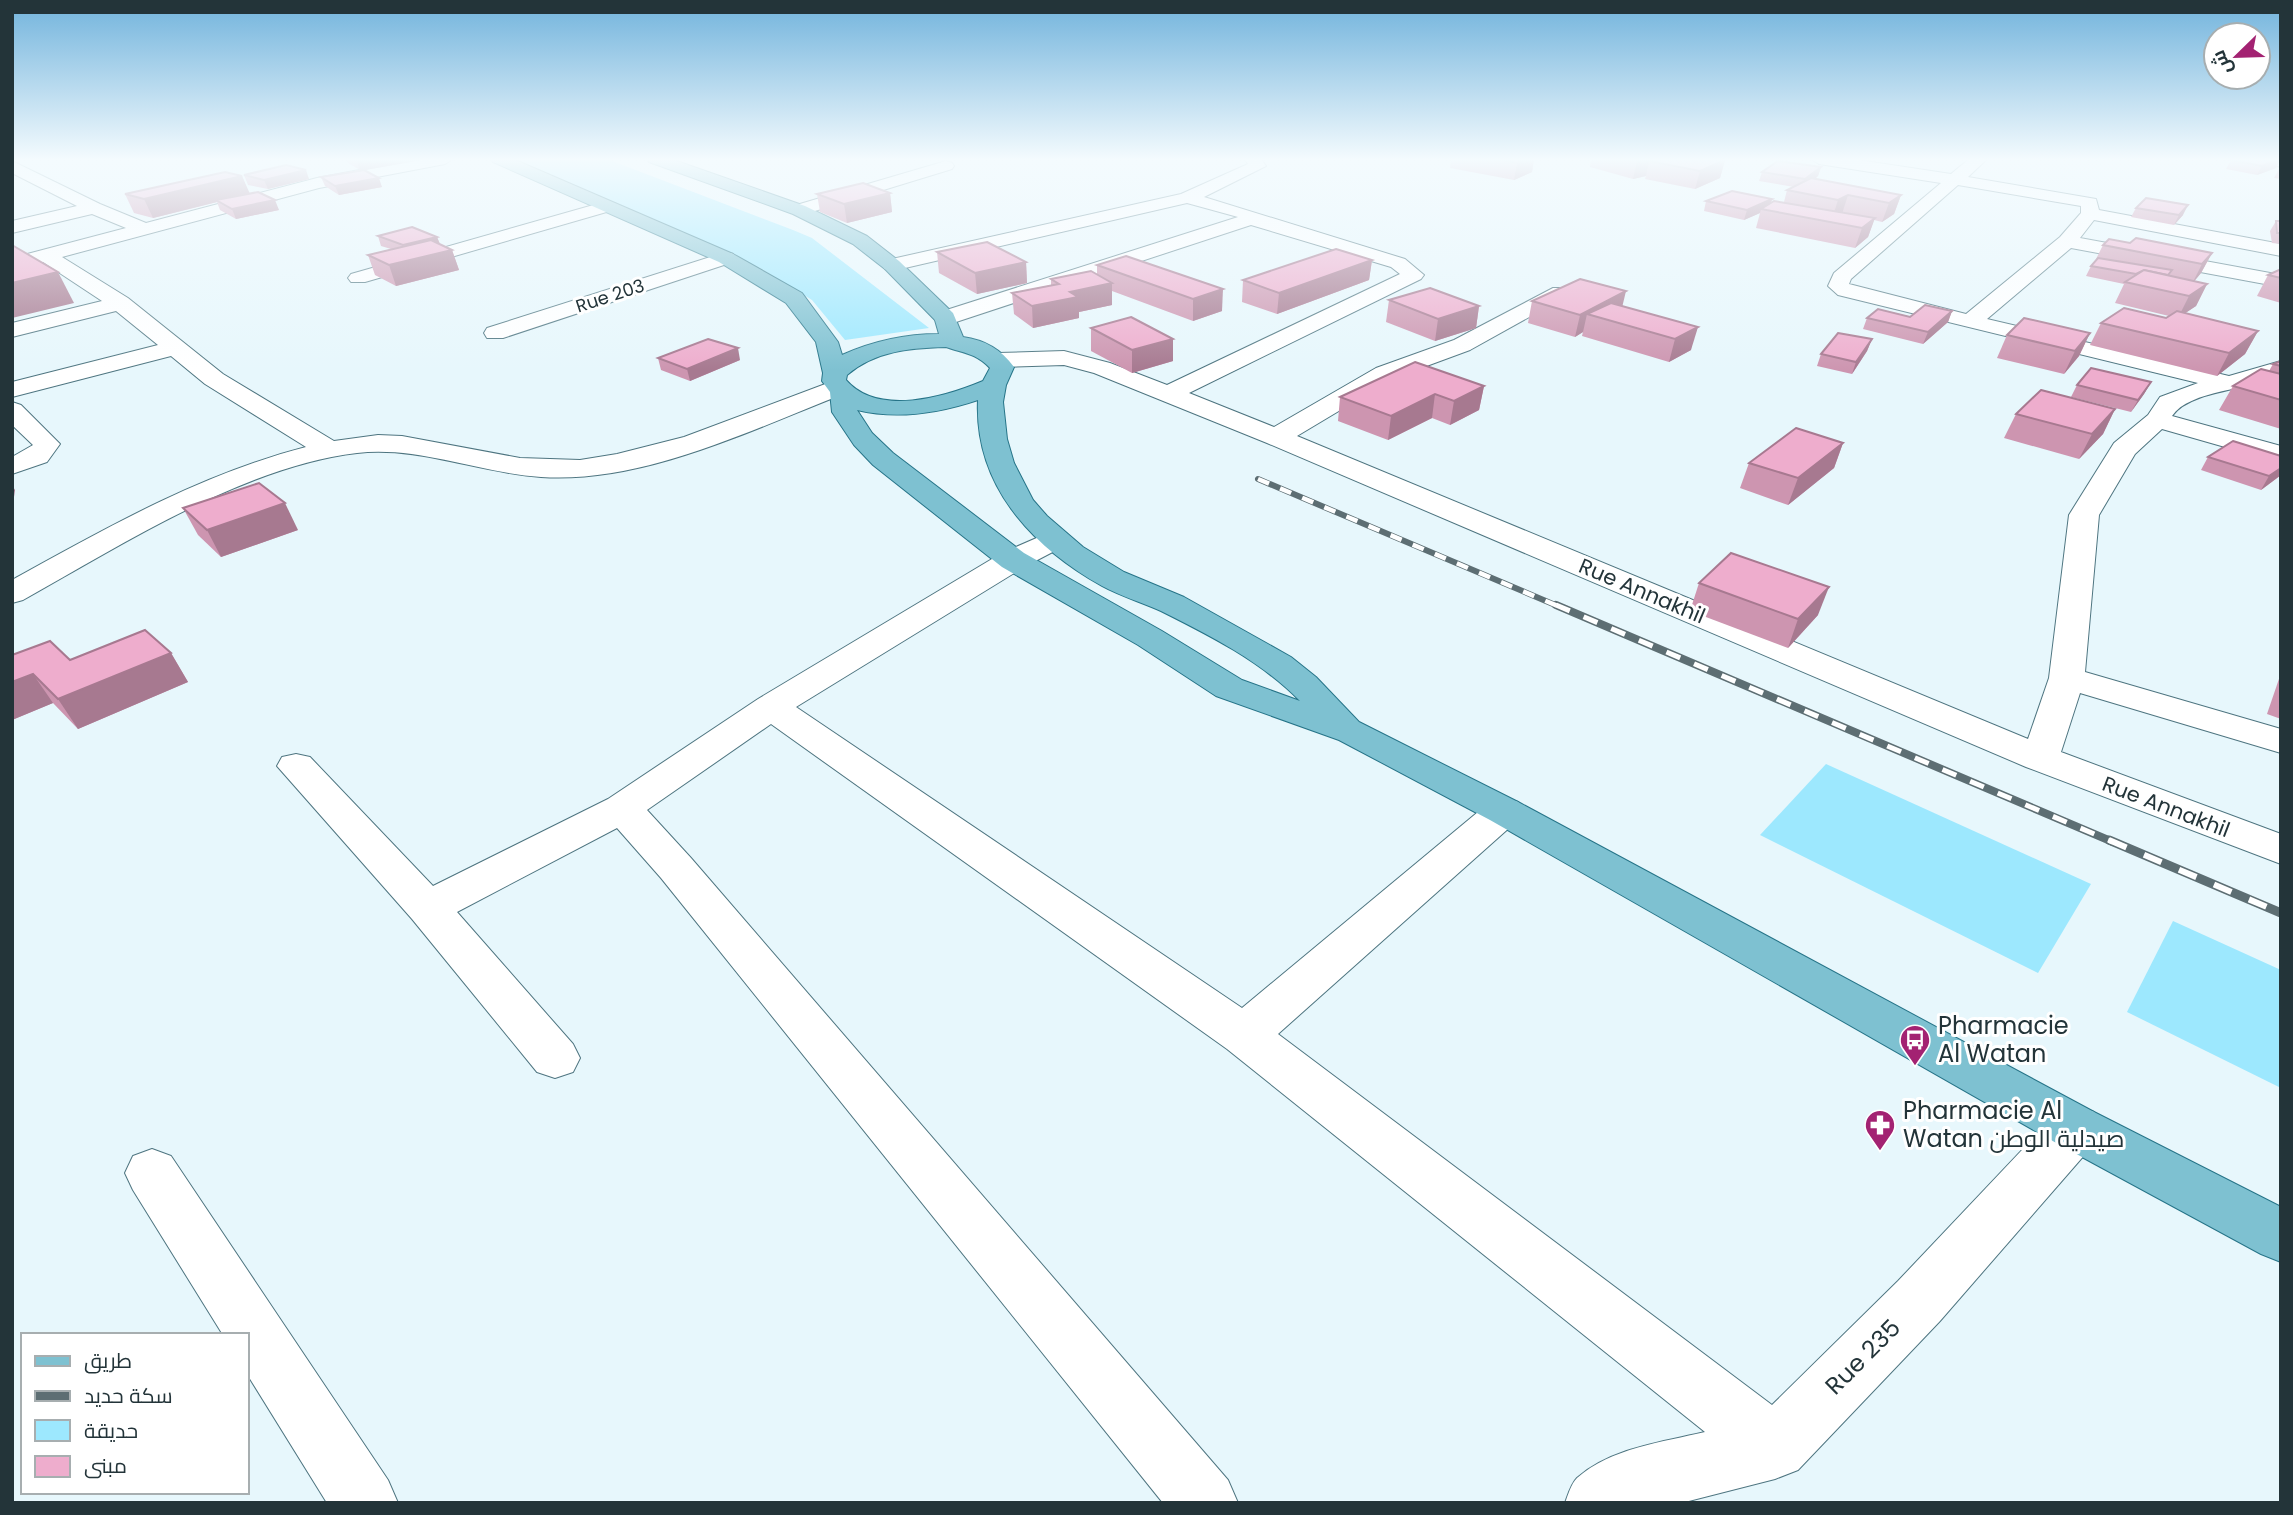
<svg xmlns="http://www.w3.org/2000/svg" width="2293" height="1515" viewBox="0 0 2293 1515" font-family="Poppins,Cairo,sans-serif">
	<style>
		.green { fill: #9de8fe }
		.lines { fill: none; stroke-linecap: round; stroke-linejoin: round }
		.minor-casing { stroke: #4e7580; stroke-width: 2 }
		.major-casing { stroke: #267488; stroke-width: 2 }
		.minor { fill: #fff; fill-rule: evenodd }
		.major { fill: #7ec1d1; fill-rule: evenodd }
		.rail-far2-casing { stroke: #5d6e73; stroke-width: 6 }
		.rail-far1-casing { stroke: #5d6e73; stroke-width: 8 }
		.rail-casing { stroke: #5d6e73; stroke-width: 9 }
		.rail-far2 { stroke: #fff; stroke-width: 4.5; stroke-dasharray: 12; stroke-linecap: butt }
		.rail-far1 { stroke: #fff; stroke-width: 5; stroke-dasharray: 15; stroke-linecap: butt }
		.rail { stroke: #fff; stroke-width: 6; stroke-dasharray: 19; stroke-linecap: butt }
		.wall { fill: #cd95b0 }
		.shaded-wall { fill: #a77990 }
		.building { fill: #eeadcd; stroke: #a77990; stroke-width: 2 }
		.labels { text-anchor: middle; stroke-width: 6; stroke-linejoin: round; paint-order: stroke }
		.far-street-label { font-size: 18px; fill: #233439; stroke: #fff }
		.street-label { font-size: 21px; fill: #233439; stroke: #fff }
		.near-poi-label { font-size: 24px; fill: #233439; stroke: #fff; text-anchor: start }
		.near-street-label { font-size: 24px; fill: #233439; stroke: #fff }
	</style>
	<rect width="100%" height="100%" fill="#e7f7fc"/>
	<g class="green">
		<polygon points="511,159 607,159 793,230 812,238 929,328 845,340 812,300 760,268"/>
		<polygon points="1826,764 2091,884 2038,973 1760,835"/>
		<polygon points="2173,921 2281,970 2281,1088 2127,1012"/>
	</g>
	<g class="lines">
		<g class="minor-casing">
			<g id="minor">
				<path d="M418,159H453L445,164L319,188L62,257L128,298L223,374L334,441L378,435L402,436L520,458L580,460L617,454L684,437L828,383L837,381L846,383L849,388L846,393C753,429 643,484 541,477C479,473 420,446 357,453C245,466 121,545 23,600L12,603V580C106,528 201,474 306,447L205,384L171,356L12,397V382L158,345L116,311L12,337V323L102,301L43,262L12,270V258L126,228L92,214L12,233V221L77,206L12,173V161L100,204L146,223L317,178Z"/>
				<path d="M1245,159H1261L1266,166L1204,197L1405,259L1424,275L1421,279L1189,393L1274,427L1376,368L1454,340L1553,288H1567L1571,292L1567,296L1470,350L1394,378L1297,436L2028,739L2049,678L2069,515L2114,443L2148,415L2160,397L2198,383L1838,295L1828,286L1834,273L1941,183L1819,164L1811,159H1852L1951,174L1969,159H1987L1968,177L2096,199L2099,210L2281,244V256L2094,220L2080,238L2281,275V287L2071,248L1987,319L2229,376L2281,361V377C2252,389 2189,390 2172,416L2281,446V463L2162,429L2135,454L2099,515L2085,672L2281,729V753L2080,693L2061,752L2281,834V864L2026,767L1267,443L1094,373L1064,365L998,367L990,365L986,360L990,355L998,353L1064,351L1110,363L1167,385L1400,274L1391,267L1251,225L953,323H937L934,318L937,313L1238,217L1187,203L892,271L885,269L882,265L885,261L892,259L1181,194L1248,164ZM1958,185L2081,206V213L2060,237L1966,314L1849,284L1851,279Z"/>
				<polygon points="2258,159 2281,159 2281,167 2260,162"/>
				<polygon points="946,161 952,163 954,166 952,169 805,214 799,215 790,210 793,206"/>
				<polygon points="604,202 610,203 613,207 610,211 365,282 351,282 348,278 351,274"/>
				<polygon points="726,252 733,254 736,258 733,262 503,338 487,338 484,333 487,328"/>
				<polygon points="12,402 21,405 60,444 47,462 12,474 12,457 33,445 12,425"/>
				<path d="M1055,530L1066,533L1070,539L1066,545L1024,567L796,707L1242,1008L1490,802L1504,798L1518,802L1524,811L1518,820L1278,1034L1772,1405L1898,1281L2058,1112L2076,1106L2094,1112L2102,1128L2094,1144L1940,1321L1798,1470L1775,1479L1681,1503H1565C1568,1495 1571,1484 1577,1478C1611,1448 1663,1442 1705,1432L1227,1049L771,724L647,810L691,858L1228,1480L1238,1503H1163L661,878L617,828L457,912L573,1044L580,1058L573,1072L555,1078L537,1072L412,919L277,766L282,757L296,754L310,757L433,886L608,799L758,699L1002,553Z"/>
				<polygon points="152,1149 171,1156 388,1480 398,1503 327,1503 247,1374 247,1335 223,1335 133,1190 125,1173 133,1156"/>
			</g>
		</g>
		<g class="major-casing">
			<path id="major" d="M491,159H513L733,254L802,293L838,342L842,355C873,341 905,334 939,334L935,320L885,269L853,244L793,214L649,162L647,159H671L805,206L867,236L899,261L953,313L963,337C985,340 1001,349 1014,367L1006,385L1003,402L1007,439L1014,463L1033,500L1047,516L1083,547L1124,572L1184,597L1291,657L1316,677L1359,722L1518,802L2094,1112L2281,1207V1262L2261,1254L2058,1144L1490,820L1339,740L1216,696L1138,645L1002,567L873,465L854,445L832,412L830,392L822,381L823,373L816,342L786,303L719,262L493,162ZM946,347C963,353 976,353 990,368L983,381C945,397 878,417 846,380L847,375C875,351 910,348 946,347ZM978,400C974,485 1032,547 1102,586C1120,596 1141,602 1161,611C1209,635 1261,661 1300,701L1242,680L1162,631L1024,553L893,453L872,433L857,410C898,420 939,413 978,400Z"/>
		</g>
		<use href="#minor" class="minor"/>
		<use href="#major" class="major"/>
		<g class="rail-far2-casing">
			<polyline id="rail-far2" points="1258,479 1560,607"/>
		</g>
		<g class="rail-far1-casing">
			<polyline id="rail-far1" points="1556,605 2113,842"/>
		</g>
		<g class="rail-casing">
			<polyline id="rail" points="2109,840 2281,913"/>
		</g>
		<use href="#rail-far2" class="rail-far2"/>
		<use href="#rail-far1" class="rail-far1"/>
		<use href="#rail" class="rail"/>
	</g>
	<g class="wall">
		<polygon points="346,159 427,159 364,170 382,187 339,195 325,186 321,177 360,170 348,163"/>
		<polygon points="1451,159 1534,159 1532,172 1514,180 1450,168"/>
		<polygon points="1591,159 1719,159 1725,160 1720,178 1695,189 1645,179 1646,176 1633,179 1590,167"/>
		<polygon points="2280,159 2276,168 2257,175 2226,169 2231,160"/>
		<polygon points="1821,167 1818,176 1815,179 1901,195 1894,214 1882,222 1874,220 1868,237 1855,248 1756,228 1760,213 1744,220 1704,211 1706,201 1772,199 1771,203 1784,202 1787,190 1794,187 1759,181 1762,172"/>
		<polygon points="2281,168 2281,179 2274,178 2279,169"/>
		<polygon points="244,175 309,179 268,189 248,185"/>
		<polygon points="242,176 249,194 279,210 236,219 220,210 217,202 153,218 134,213 125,194"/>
		<polygon points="890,193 892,212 847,223 820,212 817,194"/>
		<polygon points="2136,208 2183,215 2174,225 2131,217"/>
		<polygon points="2276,221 2281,221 2281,244 2272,243 2270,231"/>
		<polygon points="378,236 437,237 440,244 452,250 459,270 396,286 375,275 368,255 391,249 381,246"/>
		<polygon points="2130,243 2212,253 2201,273 2194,281 2207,284 2196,306 2185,313 2258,331 2245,354 2217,376 2090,345 2101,323 2166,318 2169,316 2115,303 2124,284 2086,276 2091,266 2095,261 2103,245"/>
		<polygon points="937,252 1026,262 1027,283 977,294 939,273"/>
		<polygon points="1126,256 1222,311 1193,321 1112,291 1112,305 1079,312 1079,318 1033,328 1014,314 1012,293 1051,285 1051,279 1097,275 1097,265"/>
		<polygon points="1372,260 1369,280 1277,314 1242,302 1243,280"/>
		<polygon points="2281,269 2281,303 2257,296 2268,275"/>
		<polygon points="1389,300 1479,306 1476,328 1435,341 1386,322"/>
		<polygon points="1532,301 1623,306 1691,350 1669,362 1582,336 1583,332 1575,337 1528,323"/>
		<polygon points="1952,311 1948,322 1923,344 1863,329 1867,318 1910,317"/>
		<polygon points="1091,328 1173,361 1132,373 1091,351"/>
		<polygon points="2090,333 2079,356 2064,374 1997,358 2007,335"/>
		<polygon points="1872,339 1867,351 1852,374 1817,366 1821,354"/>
		<polygon points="658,358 740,360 690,381 661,370"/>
		<polygon points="2281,361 2281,429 2219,410 2233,386 2269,371 2273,364"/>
		<polygon points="2151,382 2144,394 2131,412 2071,397 2077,385"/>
		<polygon points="1484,386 1479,410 1450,425 1432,418 1388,440 1338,421 1340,397"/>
		<polygon points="2115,409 2103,434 2079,459 2004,438 2016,414"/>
		<polygon points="1843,443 1834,468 1788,505 1740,488 1749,463"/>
		<polygon points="2281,456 2281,475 2261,490 2201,470 2208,457"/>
		<polygon points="183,508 298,530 221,557 198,535"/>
		<polygon points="1699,583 1818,615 1788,648 1690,611"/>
		<polygon points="171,653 188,682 78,729 53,703 12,720 12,655 70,660"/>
		<polygon points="2281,673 2281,719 2267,714"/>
	</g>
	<g class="shaded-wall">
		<polygon points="356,159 427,159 360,171"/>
		<polygon points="1525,159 1534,159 1532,172 1514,180 1517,163"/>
		<polygon points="1645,159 1657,159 1649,161 1646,176 1633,179 1637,161"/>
		<polygon points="2280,159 2276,168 2257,175 2262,166"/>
		<polygon points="1725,160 1720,178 1695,189 1700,171"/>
		<polygon points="1821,167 1818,176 1803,189 1805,179"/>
		<polygon points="306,170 309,179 268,189 264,180"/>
		<polygon points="242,176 250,194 216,200 217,202 153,218 144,199"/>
		<polygon points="379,178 382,187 339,195 335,186"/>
		<polygon points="890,193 892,212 847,223 844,204"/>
		<polygon points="1848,195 1842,214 1832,219 1838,200"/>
		<polygon points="1901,195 1894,214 1882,222 1889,203"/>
		<polygon points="1772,199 1769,209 1761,209 1760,213 1744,220 1747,210"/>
		<polygon points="275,200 279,210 236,219 232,209"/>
		<polygon points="2188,205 2183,215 2174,225 2179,215"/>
		<polygon points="1875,218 1868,237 1855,248 1862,228"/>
		<polygon points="437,237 441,247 403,245"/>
		<polygon points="452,250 459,270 396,286 389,265"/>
		<polygon points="2212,253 2201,273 2192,284 2202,264"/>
		<polygon points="1372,260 1369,280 1277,314 1279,293"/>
		<polygon points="1026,262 1027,283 977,294 975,273"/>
		<polygon points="58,272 74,303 12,318 12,283"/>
		<polygon points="1112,283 1112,305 1079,312 1079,318 1033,328 1032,306 1070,292"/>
		<polygon points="2207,284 2196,306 2178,318 2189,296"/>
		<polygon points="1223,289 1222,311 1193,321 1193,299"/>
		<polygon points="1626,291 1621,312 1587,314 1583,332 1575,337 1580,315"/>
		<polygon points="1479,306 1476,328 1435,341 1438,319"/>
		<polygon points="1952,311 1948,322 1923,344 1928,332"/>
		<polygon points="1698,327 1691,350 1669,362 1675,339"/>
		<polygon points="2258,331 2245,354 2217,376 2229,353"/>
		<polygon points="2090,333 2079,356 2064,374 2075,351"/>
		<polygon points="1173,339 1173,361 1132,373 1132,350"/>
		<polygon points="1872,339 1867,351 1852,374 1856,362"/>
		<polygon points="738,348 740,360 690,381 687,369"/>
		<polygon points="2151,382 2144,394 2131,412 2138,400"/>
		<polygon points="1484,386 1479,410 1450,425 1454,401"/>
		<polygon points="1435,394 1432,418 1388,440 1391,416"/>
		<polygon points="2115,409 2103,434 2079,459 2092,434"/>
		<polygon points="1843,443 1834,468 1788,505 1798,478"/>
		<polygon points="2281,468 2281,475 2261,490 2269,476"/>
		<polygon points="12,485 15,490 12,511"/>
		<polygon points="285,503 298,530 221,557 207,530"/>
		<polygon points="1829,587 1818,615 1788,648 1798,619"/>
		<polygon points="171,653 188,682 78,729 58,699"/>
		<polygon points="33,674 53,703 12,720 12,682"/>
	</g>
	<g class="building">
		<polygon points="1498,159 1525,159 1517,163"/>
		<polygon points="1653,159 1719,159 1725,160 1700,171 1649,161"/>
		<polygon points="2234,159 2280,159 2262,166 2231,160"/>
		<polygon points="1778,161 1821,167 1805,179 1762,172"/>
		<polygon points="286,165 306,170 264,180 244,175"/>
		<polygon points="364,170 379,178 335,186 321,177"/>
		<polygon points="225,172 242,176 144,199 125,194"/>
		<polygon points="1811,178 1901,195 1889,203 1848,195 1838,200 1787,190"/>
		<polygon points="863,183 890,193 844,204 817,194"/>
		<polygon points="1732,191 1772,199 1747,210 1706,201"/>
		<polygon points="258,192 275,200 232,209 216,200"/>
		<polygon points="2146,198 2188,205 2179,215 2136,208"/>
		<polygon points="1774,201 1875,218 1862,228 1761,209"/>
		<polygon points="2276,221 2281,221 2281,233 2277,233"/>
		<polygon points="412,227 437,237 403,245 378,236"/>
		<polygon points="2136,238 2212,253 2202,264 2103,245 2109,239 2130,243"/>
		<polygon points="431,240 452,250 389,265 368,255"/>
		<polygon points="987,242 1026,262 975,273 937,252"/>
		<polygon points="12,245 58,272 12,283"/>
		<polygon points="1336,249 1372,260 1279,293 1243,280"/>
		<polygon points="1126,256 1223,289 1193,299 1097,265"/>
		<polygon points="2098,258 2172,270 2168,275 2144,270 2136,274 2091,266"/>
		<polygon points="2281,269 2281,278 2268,275"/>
		<polygon points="2144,270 2207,284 2189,296 2125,282"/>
		<polygon points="1091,271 1112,283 1070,292 1078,297 1032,306 1012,293 1059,284 1051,279"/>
		<polygon points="1580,279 1626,291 1580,315 1532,301"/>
		<polygon points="1430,288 1479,306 1438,319 1389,300"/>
		<polygon points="1611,303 1698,327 1675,339 1587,314"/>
		<polygon points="1925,305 1952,311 1928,332 1867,318 1878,309 1910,317"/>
		<polygon points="2124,308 2166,318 2177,311 2258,331 2229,353 2101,323"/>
		<polygon points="1131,317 1173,339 1132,350 1091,328"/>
		<polygon points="2024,318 2090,333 2075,351 2007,335"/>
		<polygon points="1838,333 1872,339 1856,362 1821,354"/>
		<polygon points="708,339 738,348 687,369 658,358"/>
		<polygon points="2281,361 2281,366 2273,364"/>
		<polygon points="1415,362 1484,386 1454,401 1435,394 1391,416 1340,397"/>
		<polygon points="2091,368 2151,382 2138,400 2077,385"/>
		<polygon points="2261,369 2281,374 2281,400 2233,386"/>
		<polygon points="2041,390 2115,409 2092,434 2016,414"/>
		<polygon points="1796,428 1843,443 1798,478 1749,463"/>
		<polygon points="2233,441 2281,456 2281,468 2269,476 2208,457"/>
		<polygon points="259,483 285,503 207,530 183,508"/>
		<polygon points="1731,553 1829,587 1798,619 1699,583"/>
		<polygon points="145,630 171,653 58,699 33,674 12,682 12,655 50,641 70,660"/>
	</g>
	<linearGradient id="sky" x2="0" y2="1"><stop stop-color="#71b3dc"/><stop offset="0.43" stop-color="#f4fbfe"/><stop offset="1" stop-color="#f4fbfe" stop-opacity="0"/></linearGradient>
	<rect width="2293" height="371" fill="url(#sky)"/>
	<defs>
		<g id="bus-pin" transform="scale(1.575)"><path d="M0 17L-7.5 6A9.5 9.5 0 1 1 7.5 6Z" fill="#a32272" stroke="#fff"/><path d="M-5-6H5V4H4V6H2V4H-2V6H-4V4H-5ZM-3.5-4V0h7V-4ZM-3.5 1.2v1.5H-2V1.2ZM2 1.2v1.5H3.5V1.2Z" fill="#fff"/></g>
		<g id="pharmacy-pin" transform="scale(1.575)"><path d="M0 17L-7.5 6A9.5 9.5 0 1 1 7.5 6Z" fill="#a32272" stroke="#fff"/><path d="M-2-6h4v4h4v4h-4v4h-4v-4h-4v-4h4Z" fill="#fff"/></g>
	</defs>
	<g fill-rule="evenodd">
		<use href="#bus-pin" x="1915" y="1040"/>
		<use href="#pharmacy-pin" x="1880" y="1125"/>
	</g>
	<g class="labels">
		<g class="far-street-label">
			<text transform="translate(610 296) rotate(-18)" y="6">Rue 203</text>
		</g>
		<g class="street-label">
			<text transform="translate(1642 591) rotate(23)" y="7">Rue Annakhil</text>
			<text transform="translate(2166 807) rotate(21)" y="7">Rue Annakhil</text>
		</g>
		<g class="near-poi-label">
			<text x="1938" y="1034">Pharmacie<tspan x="1938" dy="28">Al Watan</tspan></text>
			<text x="1903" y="1119">Pharmacie Al<tspan x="1903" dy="28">Watan صيدلية الوطن</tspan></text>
		</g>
		<g class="near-street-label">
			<text transform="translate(1863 1357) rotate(-45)" y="8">Rue 235</text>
		</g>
	</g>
	<rect width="2293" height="1515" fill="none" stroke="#233439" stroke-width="28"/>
	<rect x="21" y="1333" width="228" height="161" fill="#ffffff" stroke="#a7aeb0" stroke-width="2"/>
	<rect x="35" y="1356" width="35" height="10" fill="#7ec1d1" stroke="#a7aeb0" stroke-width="2"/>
	<text x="84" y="1368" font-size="21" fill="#233439">طريق</text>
	<rect x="35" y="1391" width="35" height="10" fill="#5d6e73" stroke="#a7aeb0" stroke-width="2"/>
	<text x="84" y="1403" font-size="21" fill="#233439">سكة حديد</text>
	<rect x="35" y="1420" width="35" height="21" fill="#9de8fe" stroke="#a7aeb0" stroke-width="2"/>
	<text x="84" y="1438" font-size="21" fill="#233439">حديقة</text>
	<rect x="35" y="1456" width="35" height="21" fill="#eeadcd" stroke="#a7aeb0" stroke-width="2"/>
	<text x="84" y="1473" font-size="21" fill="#233439">مبنى</text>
	<g transform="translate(2237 56) rotate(247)"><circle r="33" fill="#ffffff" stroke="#a7aeb0" stroke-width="2"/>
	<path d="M0-5L12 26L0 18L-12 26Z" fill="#a32272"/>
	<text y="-10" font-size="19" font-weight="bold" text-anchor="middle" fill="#233439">ش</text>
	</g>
</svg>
